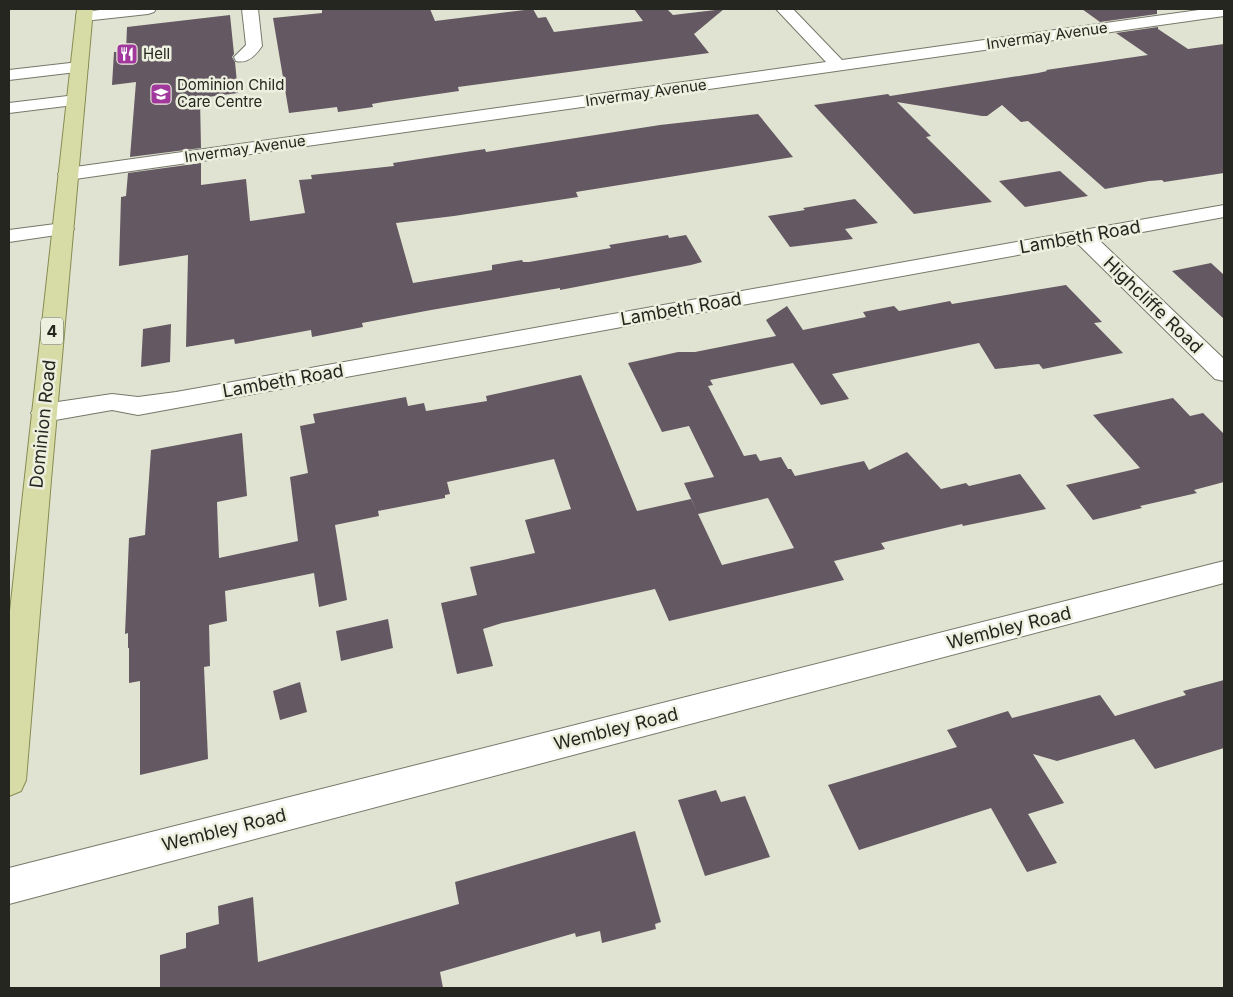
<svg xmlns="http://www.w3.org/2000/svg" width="1233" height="997" viewBox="0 0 1233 997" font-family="Inter,sans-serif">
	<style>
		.building { fill: #645862 }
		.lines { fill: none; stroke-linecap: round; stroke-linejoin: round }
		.minor-casing { stroke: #767869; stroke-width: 2 }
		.major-casing { stroke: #878c51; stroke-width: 2 }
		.minor { fill: #fff; fill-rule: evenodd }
		.major { fill: #d7dba6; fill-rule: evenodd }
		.labels { text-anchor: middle; stroke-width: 5; stroke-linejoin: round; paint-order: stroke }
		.far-street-label { font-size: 15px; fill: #252620; stroke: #eef0df }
		.far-poi-label { font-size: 15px; fill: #252620; stroke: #eef0df; text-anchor: start }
		.shield { fill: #eef0df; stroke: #616359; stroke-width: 1 }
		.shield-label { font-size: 16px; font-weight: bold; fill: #252620 }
		.street-label { font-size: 18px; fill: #252620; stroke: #eef0df }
	</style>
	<rect width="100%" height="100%" fill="#e0e3d2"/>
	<g class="building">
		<polygon points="322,9 430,9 435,21 533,9 538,18 546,17 554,32 643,21 634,9 667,9 673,15 724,9 694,34 709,53 458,87 459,91 383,102 372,104 373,107 338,112 337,107 289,113 273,18 322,13"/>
		<polygon points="1082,9 1157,9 1157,14 1100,22"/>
		<polygon points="230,15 234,54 232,57 235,62 238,93 200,98 201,148 130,157 136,82 112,85 114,52 126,51 127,27"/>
		<polygon points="1158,27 1158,29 1188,49 1224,44 1224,173 1164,182 1162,180 1149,181 1105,189 1028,121 1021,122 1002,105 987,116 982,116 897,102 931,136 926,137 992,202 914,214 814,105 888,94 890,96 1038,73 1047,71 1046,70 1148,55 1116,33"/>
		<polygon points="758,114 793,157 576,192 578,197 454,216 396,223 413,283 492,270 492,265 522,260 523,262 529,262 611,248 609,245 668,235 669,238 686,235 702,262 691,265 560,290 560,288 431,310 362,323 363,327 312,337 311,330 235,344 234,339 186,347 188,255 119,266 121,197 126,196 128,173 201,163 201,185 246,179 250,221 305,213 299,180 312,179 311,175 394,166 393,163 485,149 486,152 660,125"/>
		<polygon points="1060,171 1088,196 1025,207 999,181"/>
		<polygon points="855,199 878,223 845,229 853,239 790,247 768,216 805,210 803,208"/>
		<polygon points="1211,263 1224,275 1224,319 1172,271"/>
		<polygon points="1066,285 1102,322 1094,323 1123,353 1043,369 1039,364 995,369 979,343 832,374 849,399 821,405 793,363 710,380 713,385 708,386 744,456 756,454 760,461 781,457 788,469 791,469 795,476 864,461 869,470 907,452 941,489 966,483 969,486 1020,474 1046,509 963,526 962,524 881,543 885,549 834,561 844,580 669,621 655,589 502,623 483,629 493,666 457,674 441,603 477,595 470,567 535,553 525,520 571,509 554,459 447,482 450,494 445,495 445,498 378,511 379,516 335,525 347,600 319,607 314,573 225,591 227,621 209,625 210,666 204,667 208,759 140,775 140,681 129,683 129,648 128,648 128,633 125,634 129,538 145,535 151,450 242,433 247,496 217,502 219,558 298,541 290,477 308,473 300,426 315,423 313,414 406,397 408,406 424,403 426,411 487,401 486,396 581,375 637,511 691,499 722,565 794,548 768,498 698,514 684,483 714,477 689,426 662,432 628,363 678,352 695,352 776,336 766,320 787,306 803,330 866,317 863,312 894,306 899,311 950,301 952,304"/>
		<polygon points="171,324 170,362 141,367 143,329"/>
		<polygon points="1173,398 1190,416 1203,413 1224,434 1224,482 1194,490 1197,493 1140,506 1142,508 1093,520 1066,485 1140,468 1093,415"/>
		<polygon points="388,619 393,648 341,661 336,631"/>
		<polygon points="1224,680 1224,748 1155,769 1134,739 1057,761 1033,754 1064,803 1028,814 1057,863 1027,872 991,808 859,850 828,785 957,747 947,730 1008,711 1012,718 1100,695 1115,716 1186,695 1183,691"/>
		<polygon points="300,682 307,712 280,720 273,691"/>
		<polygon points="716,790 721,802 745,796 770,857 705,876 678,800"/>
		<polygon points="635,831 661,922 655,924 656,929 602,943 600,931 576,937 575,933 440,972 443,988 160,988 160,955 186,948 186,933 219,924 218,906 253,897 258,962 459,904 455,882"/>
	</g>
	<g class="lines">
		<g class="minor-casing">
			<g id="minor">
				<polygon points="107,9 156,9 154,12 148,14 84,21 78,19 76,16 78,13"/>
				<path d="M242,9H258L262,46C256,55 248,64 236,61L234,57L246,45Z"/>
				<polygon points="776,9 793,9 842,60 1206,9 1224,9 1224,16 68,180 61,178 58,174 61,170 68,168 826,62"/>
				<polygon points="79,62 85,63 88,67 85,71 9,80 9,70"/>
				<polygon points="76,95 82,96 85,100 82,104 9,113 9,103"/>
				<polygon points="1224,205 1224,217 1099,240 1224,359 1224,381 1215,379 1078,244 176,408 138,415 112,410 44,422 35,419 31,413 35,407 44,404 112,394 138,397 176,392"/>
				<polygon points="63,223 70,225 74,229 70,233 9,242 9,230"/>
				<polygon points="1224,561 1224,583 9,904 9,868"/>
			</g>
		</g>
		<g class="major-casing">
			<polygon id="major" points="77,9 93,9 51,480 26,780 21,791 9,796 9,620"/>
		</g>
		<use href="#minor" class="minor"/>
		<use href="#major" class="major"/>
	</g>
	<defs>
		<g id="restaurant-square" transform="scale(1.125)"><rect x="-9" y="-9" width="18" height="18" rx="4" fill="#a1399c" stroke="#eef0df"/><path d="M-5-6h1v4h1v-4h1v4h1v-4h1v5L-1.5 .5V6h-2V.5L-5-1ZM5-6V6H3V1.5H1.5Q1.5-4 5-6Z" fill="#fff"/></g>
		<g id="school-square" transform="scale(1.125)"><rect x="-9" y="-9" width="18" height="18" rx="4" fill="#a1399c" stroke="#eef0df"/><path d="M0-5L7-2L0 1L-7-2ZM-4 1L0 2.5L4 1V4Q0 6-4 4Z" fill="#fff"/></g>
	</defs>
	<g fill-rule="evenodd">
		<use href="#restaurant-square" x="127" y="54"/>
		<use href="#school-square" x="161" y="94"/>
	</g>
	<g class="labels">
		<g class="far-street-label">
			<text transform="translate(1047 36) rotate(-8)" y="5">Invermay Avenue</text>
			<text transform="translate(646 93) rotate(-8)" y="5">Invermay Avenue</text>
			<text transform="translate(245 149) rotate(-8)" y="5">Invermay Avenue</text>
		</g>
		<g class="far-poi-label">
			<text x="143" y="59">Hell</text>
			<text x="177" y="90">Dominion Child<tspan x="177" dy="17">Care Centre</tspan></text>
		</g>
		<rect class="shield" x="41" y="317.5" width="22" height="27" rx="4"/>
		<g class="shield-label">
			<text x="52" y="337">4</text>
		</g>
		<g class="street-label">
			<text transform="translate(1080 237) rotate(-10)" y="6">Lambeth Road</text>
			<text transform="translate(1153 305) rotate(44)" y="6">Highcliffe Road</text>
			<text transform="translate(681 309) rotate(-10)" y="6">Lambeth Road</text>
			<text transform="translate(283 381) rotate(-10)" y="6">Lambeth Road</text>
			<text transform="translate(43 424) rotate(-84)" y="6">Dominion Road</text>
			<text transform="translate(1009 628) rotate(-14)" y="6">Wembley Road</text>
			<text transform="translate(616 729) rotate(-14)" y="6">Wembley Road</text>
			<text transform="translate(224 830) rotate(-14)" y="6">Wembley Road</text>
		</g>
	</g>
	<rect width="1233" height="997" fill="none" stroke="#252620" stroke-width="20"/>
</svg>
